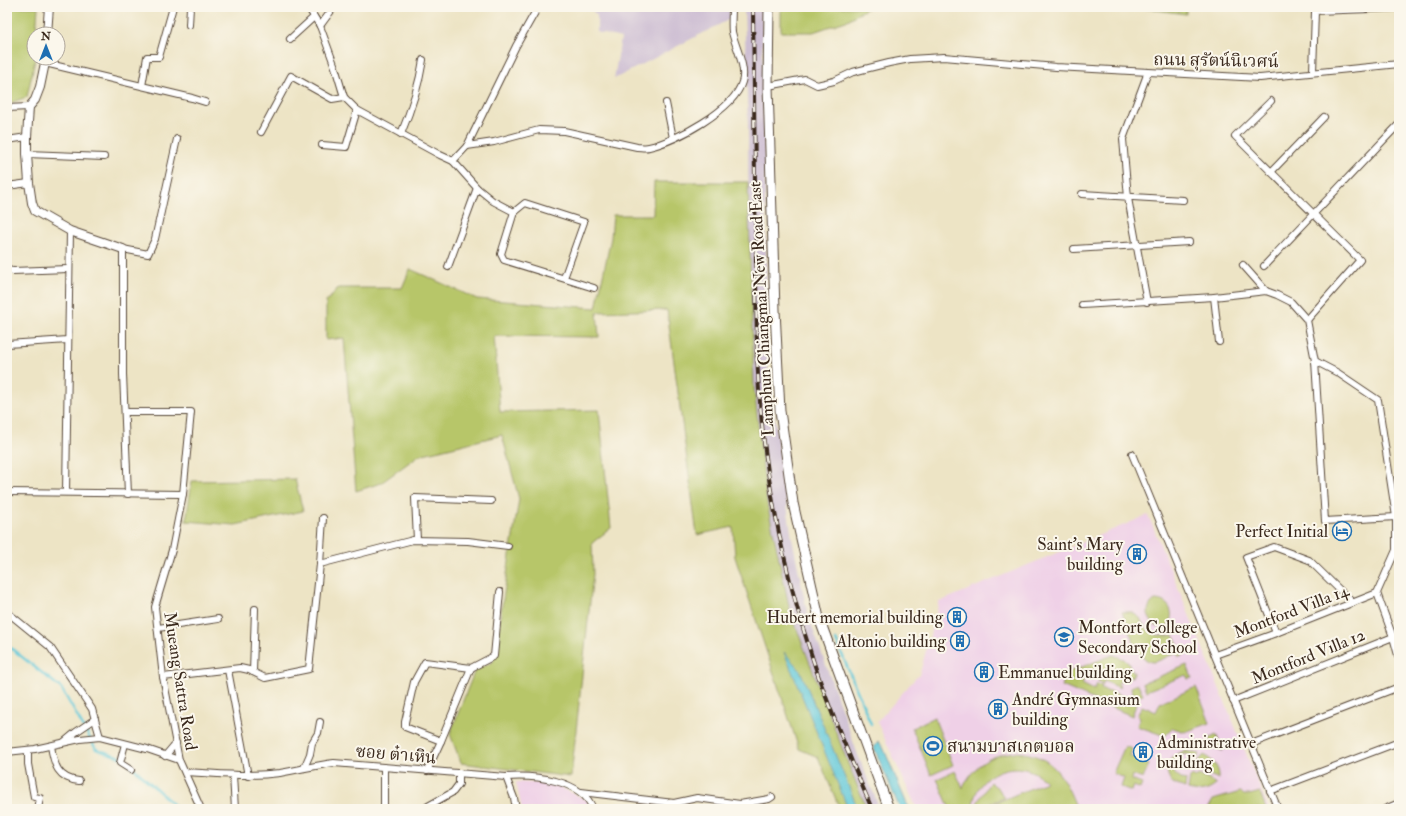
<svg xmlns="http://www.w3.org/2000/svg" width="1406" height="816" viewBox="0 0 1406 816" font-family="'IM FELL Double Pica','Noto Serif Thai',serif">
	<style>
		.built { fill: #efd0e7 }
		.industrial { fill: #cdbed3 }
		.green { fill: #b7c669; stroke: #797844 }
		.water { fill: #5dc7d8; stroke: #4c787b }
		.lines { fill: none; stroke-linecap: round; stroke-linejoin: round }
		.stream { stroke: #5dc7d8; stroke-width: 2.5 }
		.minor-casing { stroke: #564637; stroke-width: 8 }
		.tertiary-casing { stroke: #564637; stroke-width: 10 }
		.secondary-casing { stroke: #564637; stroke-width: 11 }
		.minor { stroke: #fff; stroke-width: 6 }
		.tertiary { stroke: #fff; stroke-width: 8 }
		.secondary { stroke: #fff; stroke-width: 9 }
		.rail-casing { stroke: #3b2a1e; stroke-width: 4 }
		.rail { stroke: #fbf7ec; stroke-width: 2.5; stroke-dasharray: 8; stroke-linecap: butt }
		.labels { text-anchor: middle; stroke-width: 4; stroke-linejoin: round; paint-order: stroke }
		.street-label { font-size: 17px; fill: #3b2a1e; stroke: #fbf7ec }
		.poi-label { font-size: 17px; fill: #3b2a1e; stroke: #fbf7ec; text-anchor: start }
	</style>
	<rect width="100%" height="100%" fill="#fbf7ec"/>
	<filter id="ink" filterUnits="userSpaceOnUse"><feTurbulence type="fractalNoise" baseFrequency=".025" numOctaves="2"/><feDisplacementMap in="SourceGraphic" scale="8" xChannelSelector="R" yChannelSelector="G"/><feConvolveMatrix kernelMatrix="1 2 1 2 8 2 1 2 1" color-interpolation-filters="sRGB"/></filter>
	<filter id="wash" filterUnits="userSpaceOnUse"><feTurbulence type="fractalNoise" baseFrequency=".012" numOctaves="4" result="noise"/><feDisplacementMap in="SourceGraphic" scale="16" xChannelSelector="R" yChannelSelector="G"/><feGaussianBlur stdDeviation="0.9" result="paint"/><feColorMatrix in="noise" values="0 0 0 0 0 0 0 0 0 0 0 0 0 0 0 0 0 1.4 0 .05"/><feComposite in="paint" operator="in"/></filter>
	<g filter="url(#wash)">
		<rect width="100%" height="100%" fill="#ede4c5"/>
		<g class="built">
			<polygon points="1148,515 1269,809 917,809 877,722 920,673 939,602"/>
			<polygon points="516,782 553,784 587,800 590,809 522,809"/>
		</g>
		<g class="industrial">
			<polygon points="588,7 730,7 730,19 614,79 621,38 597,32 597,15"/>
			<polygon points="744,7 762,7 768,370 791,533 807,612 858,755 880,809 862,809 793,629 781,583 754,430 749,300 748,124"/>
		</g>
		<g class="green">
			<polygon points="7,7 38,7 36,34 34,34 35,60 27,97 7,104"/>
			<polygon points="781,7 869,7 846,21 813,32 781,32"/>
			<polygon points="1133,7 1186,7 1186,14"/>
			<polygon points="654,182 748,182 754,387 767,503 790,611 849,766 867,809 840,809 818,757 799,749 735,557 733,527 697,535 667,310 597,312 599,337 494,336 500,412 599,410 611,528 592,543 593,574 571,777 461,763 450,734 475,670 493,662 519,499 502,435 419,455 381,483 356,491 344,338 326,340 326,302 338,288 402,288 410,269 477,299 596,308 611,238 613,215 653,215"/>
			<polygon points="295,479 303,511 235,525 186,521 192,481"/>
			<path d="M1155,600C1171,600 1177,617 1165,628C1150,628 1141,609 1155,600Z"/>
			<path d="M1122,612H1131L1140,618C1144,629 1152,635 1164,636C1168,636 1170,635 1174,635L1183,656L1179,657L1177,652C1170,655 1161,661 1153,662C1138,663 1127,624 1122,612Z"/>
			<polygon points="1113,655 1126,660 1134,673 1133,676 1119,682 1118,683 1120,688 1104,681 1103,684 1098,681 1101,674 1089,668 1082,684 1094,690 1097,684 1102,686 1101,688 1109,692 1110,691 1137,702 1132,716 1062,686 1065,677 1061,675"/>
			<polygon points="1187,665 1192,678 1188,679 1186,675 1146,691 1143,683"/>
			<polygon points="1138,684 1143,694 1141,696 1133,693 1131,689 1132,686"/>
			<polygon points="1196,687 1210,723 1185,732 1173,728 1165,736 1137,726 1140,718 1137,716 1142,706 1156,712 1160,703"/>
			<polygon points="934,717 953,765 931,775 912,728"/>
			<polygon points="1216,734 1223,751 1213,747 1209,738"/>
			<polygon points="1125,746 1132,749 1130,756 1149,764 1143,779 1132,775 1131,780 1142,784 1140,789 1134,786 1132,791 1121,787 1124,778 1113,773"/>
			<path d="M1186,751L1200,754L1195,760C1190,754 1188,753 1180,755L1174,765V773L1181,779L1186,780L1185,788C1181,786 1176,786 1173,783C1171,782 1169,778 1168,775C1164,762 1174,753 1186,751Z"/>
			<path d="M1016,752C1054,755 1064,777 1077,809H981L1046,782C1022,754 973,771 973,809H950L937,779L955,771L963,788C973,765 991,754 1016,752Z"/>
			<path d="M1204,755C1213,761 1220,767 1219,779L1199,771L1196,764Z"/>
			<path d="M1193,775L1195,777L1199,775L1217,784C1208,792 1200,793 1188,790L1190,777Z"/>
			<polygon points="990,782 999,789 1004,798 981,807 977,803"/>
			<polygon points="1240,792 1244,795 1249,795 1260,792 1266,809 1208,809 1213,800"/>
		</g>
		<g class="water">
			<polygon points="784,652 800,670 858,809 848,809"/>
			<polygon points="878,741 883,747 909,809 900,809 874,748"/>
		</g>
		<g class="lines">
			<g class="stream">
				<polyline points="836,640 871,724"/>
				<polyline points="7,645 61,688 96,749 123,758 178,809"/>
			</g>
		</g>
	</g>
	<g filter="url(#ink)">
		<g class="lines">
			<g class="minor-casing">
				<g id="minor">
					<polyline points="308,7 320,26 335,67 344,97 357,110 440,155 453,161 477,188 493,201 514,212"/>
					<polyline points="189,25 190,7"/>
					<polyline points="320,26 334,7"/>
					<polyline points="290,39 314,17"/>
					<polyline points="45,63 192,98 205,102"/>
					<polyline points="1313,72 1315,11 1399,8"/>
					<polyline points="142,86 147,57 159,57 173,7"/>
					<polyline points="768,86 805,79 817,85 834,81 853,72 889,63 910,59 944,57 1056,67 1260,78 1399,64"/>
					<polyline points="1271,101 1235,136 1360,260 1307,320"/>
					<polyline points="666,103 673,138"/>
					<polyline points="7,108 29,107"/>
					<polyline points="261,132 291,76 332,99 344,97"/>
					<path d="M401,134C411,110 419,86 423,60"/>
					<polyline points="7,140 27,137"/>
					<polyline points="322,145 346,147 357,110"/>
					<path d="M467,146L494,142L539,130L564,131L637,147C641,147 645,148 649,147C676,141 734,110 742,82C747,68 735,46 732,32C731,24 732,15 732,7"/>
					<polyline points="27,154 104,157"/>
					<polyline points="453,161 467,146 516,46 538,7"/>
					<polyline points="1271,172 1324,117"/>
					<polyline points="7,186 29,183"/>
					<polyline points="1082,194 1183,200"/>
					<polyline points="1074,249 1189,242"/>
					<polyline points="1243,265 1266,291"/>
					<polyline points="1264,266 1399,124"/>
					<polyline points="448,267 477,188"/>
					<polyline points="7,270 13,271 68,269"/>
					<polyline points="564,278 584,222 525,203 514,212 501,254 504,260 594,288"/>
					<polyline points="1214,297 1219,342"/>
					<polyline points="1147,302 1128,198 1123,139 1148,72"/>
					<polyline points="1082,305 1214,297 1266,291 1277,295 1291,302 1307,320 1315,361 1338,373 1378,400 1396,517 1396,550 1377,593 1393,637 1399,659"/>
					<polyline points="7,344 68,340"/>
					<polyline points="1315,361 1325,521 1396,517"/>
					<polyline points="125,412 191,412 183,494 172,550 155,607 163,677 179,760 201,809"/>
					<polyline points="1132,454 1278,809"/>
					<polyline points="7,492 183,494"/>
					<polyline points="66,492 70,231"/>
					<polyline points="128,494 123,374 123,249 148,254 155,239 177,139"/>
					<polyline points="417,540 415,498 491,501"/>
					<polyline points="320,564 413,540 468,541 508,546"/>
					<polyline points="7,612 50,647 92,709 100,737"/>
					<polyline points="158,628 218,619"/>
					<polyline points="1276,633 1246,557 1274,547 1309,560 1353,603"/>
					<polyline points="1215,655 1276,633 1377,593"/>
					<polyline points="228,670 248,776"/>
					<polyline points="253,672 255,609"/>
					<polyline points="163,677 240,668 249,670 265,678 309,669 320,564 323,518"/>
					<polyline points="1233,701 1393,637"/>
					<polyline points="441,741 405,727 405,722 414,682 425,662 471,668"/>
					<polyline points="64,742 76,732 95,719"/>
					<polyline points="125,744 120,763 131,770"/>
					<polyline points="1251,744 1399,687"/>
					<path d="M51,746C54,765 58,779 79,781"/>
					<polyline points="28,750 28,764 34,797 40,798 38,809"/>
					<polyline points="7,752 35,749 80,739 100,737 147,749 179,760"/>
					<polyline points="165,756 176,743"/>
					<polyline points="304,768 310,754 312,743 318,733 320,722"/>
					<polyline points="427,771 441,741 471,668 494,656 500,592"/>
					<path d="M185,772C217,774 248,777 280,773C299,770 316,765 334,763L506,777C533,775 582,779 593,809"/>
					<polyline points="233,775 235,809"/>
					<polyline points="506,777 514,798 516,809"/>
					<polyline points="1270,791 1399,742"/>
					<polyline points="581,792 674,803 697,798 740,804 769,799 772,797"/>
					<polyline points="428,806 453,792 459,784 459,773"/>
					<polyline points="384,809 384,767"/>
					<polyline points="1385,809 1399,803"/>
				</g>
			</g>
			<g class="tertiary-casing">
				<g id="tertiary">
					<polyline points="47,34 49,7"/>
					<polyline points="46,58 40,87 35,100 29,107 27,137 27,154 29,183 32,203 35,211 70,231 123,249"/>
				</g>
			</g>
			<g class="secondary-casing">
				<polyline id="secondary" points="769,7 768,86 775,310 780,411 793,503 819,618 889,809"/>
			</g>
			<use href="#minor" class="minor"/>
			<use href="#tertiary" class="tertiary"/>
			<use href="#secondary" class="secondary"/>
			<g class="rail-casing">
				<path id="rail" d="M753,7L757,355C761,459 781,564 814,663C830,713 852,761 872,809"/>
			</g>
			<use href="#rail" class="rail"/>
		</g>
	</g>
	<defs>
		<g id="hotel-ring" transform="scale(1)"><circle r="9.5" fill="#fbf7ec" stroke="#1f6fb2" stroke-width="1.5"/><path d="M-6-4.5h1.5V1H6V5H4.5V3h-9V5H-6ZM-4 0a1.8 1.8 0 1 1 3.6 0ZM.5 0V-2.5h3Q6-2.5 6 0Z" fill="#1f6fb2"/></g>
		<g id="building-ring" transform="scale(1)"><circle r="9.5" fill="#fbf7ec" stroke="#1f6fb2" stroke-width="1.5"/><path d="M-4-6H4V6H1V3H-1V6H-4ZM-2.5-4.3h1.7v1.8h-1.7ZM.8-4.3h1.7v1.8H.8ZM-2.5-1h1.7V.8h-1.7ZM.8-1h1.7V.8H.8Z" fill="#1f6fb2"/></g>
		<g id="school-ring" transform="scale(1)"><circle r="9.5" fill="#fbf7ec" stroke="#1f6fb2" stroke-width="1.5"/><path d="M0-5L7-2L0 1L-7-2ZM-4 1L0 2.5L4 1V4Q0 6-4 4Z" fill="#1f6fb2"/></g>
		<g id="stadium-ring" transform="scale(1)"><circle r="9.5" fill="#fbf7ec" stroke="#1f6fb2" stroke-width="1.5"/><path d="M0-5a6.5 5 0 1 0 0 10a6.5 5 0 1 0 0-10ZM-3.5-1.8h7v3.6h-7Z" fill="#1f6fb2"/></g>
	</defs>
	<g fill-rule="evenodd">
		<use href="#hotel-ring" x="1342" y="531"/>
		<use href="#building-ring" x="1137" y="554"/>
		<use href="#building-ring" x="957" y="617"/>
		<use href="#school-ring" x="1064" y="637"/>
		<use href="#building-ring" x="960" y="641"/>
		<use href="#building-ring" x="984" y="672"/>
		<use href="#building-ring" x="998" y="709"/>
		<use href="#stadium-ring" x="933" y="746"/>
		<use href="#building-ring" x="1143" y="752"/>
	</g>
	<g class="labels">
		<g class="street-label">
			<text transform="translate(1216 60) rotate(1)" y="6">ถนน สุรัตน์นิเวศน์</text>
			<text transform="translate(761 309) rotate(-93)" y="6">Lamphun Chiangmai New Road East</text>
			<text transform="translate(1291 611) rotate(-21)" y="6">Montford Villa 14</text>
			<text transform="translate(1308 656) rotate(-22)" y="6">Montford Villa 12</text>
			<text transform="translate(181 681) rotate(81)" y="6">Mueang Sattra Road</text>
			<text transform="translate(396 754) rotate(5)" y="6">ซอย ต๋าเหิน</text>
		</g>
		<g class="poi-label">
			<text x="1328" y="537" text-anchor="end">Perfect Initial</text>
			<text x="1123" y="550" text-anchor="end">Saint's Mary<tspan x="1123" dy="20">building</tspan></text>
			<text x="943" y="623" text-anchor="end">Hubert memorial building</text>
			<text x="1078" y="633">Montfort College<tspan x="1078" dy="20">Secondary School</tspan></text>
			<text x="946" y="647" text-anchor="end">Altonio building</text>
			<text x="998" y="678">Emmanuel building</text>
			<text x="1012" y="705">André Gymnasium<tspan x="1012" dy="20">building</tspan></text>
			<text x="1157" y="748">Administrative<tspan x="1157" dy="20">building</tspan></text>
			<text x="947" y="752">สนามบาสเกตบอล</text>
		</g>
	</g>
	<rect width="1406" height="816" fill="none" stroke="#fbf7ec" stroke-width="24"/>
	<g transform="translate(46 46)"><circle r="19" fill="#fbf7ec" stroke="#aea59a"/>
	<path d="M0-3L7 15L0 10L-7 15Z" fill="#1f6fb2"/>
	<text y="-6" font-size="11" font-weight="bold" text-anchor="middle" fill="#3b2a1e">N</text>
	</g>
</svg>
